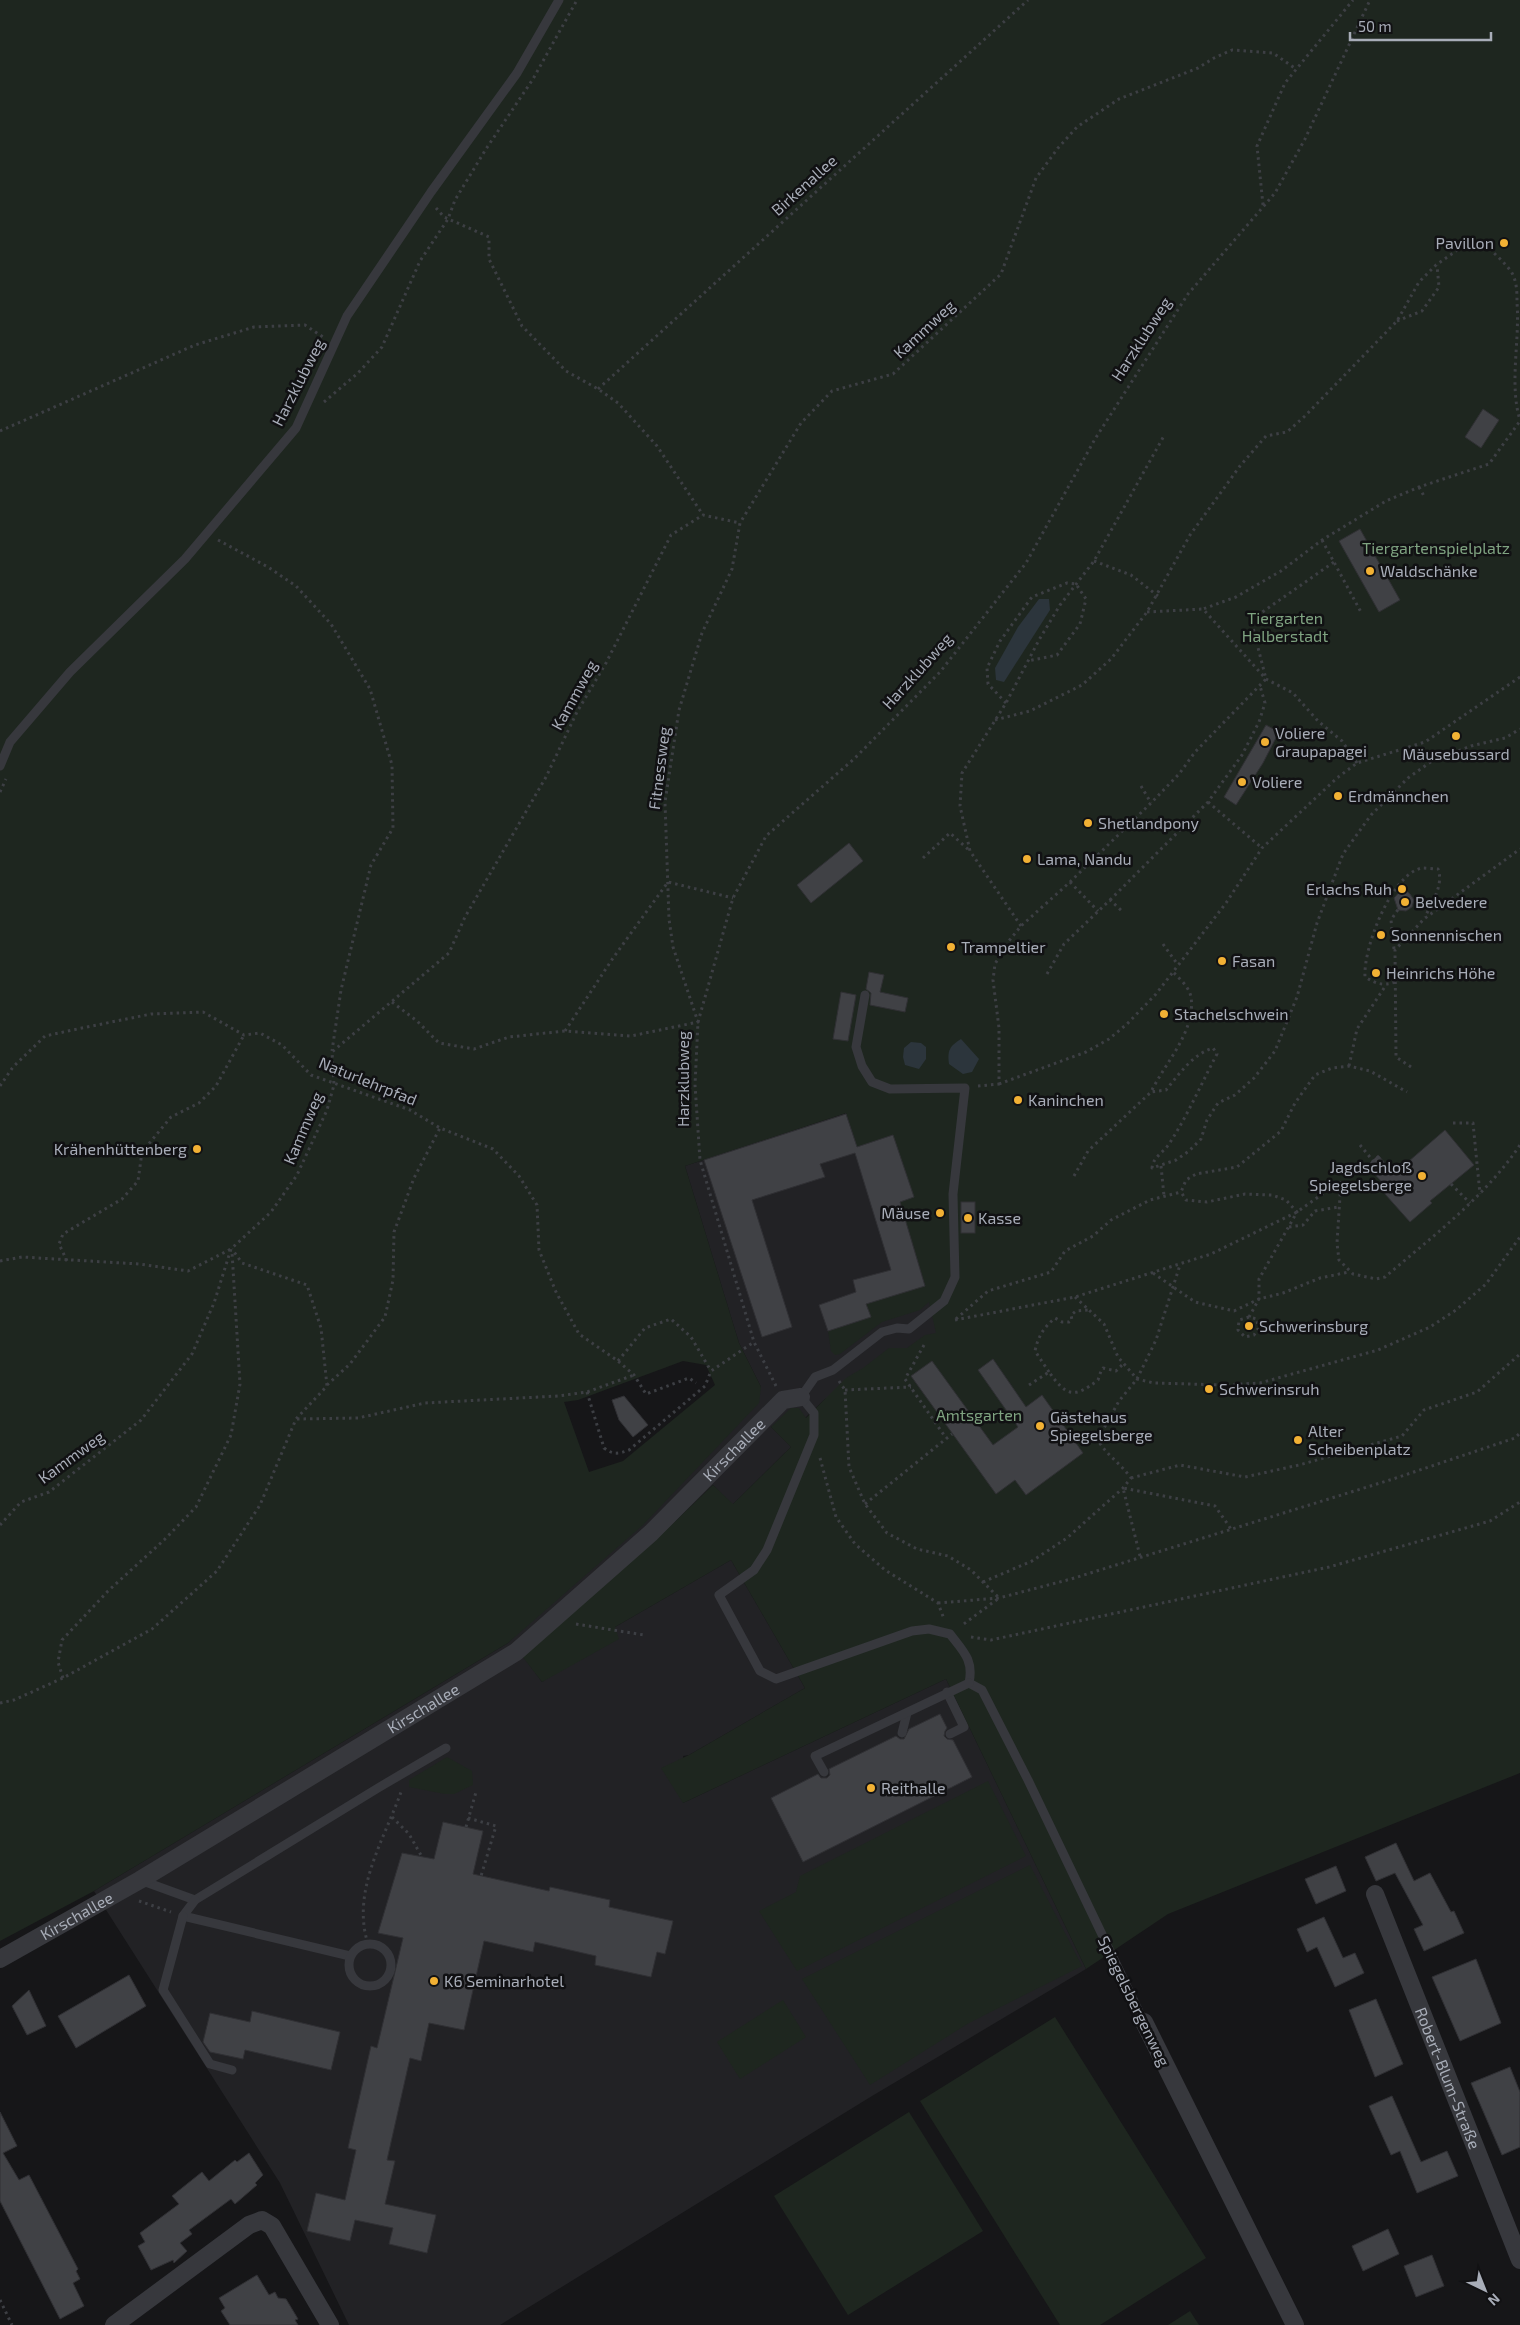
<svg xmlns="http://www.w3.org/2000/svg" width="1520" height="2325" viewBox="0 0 1520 2325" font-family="'Exo 2',sans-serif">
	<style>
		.built { fill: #222225 }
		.green { fill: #1e261f; fill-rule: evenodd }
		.water { fill: #2c353c }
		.building { fill: #404145; stroke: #303034 }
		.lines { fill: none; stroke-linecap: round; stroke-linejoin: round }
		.path { stroke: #3d3f44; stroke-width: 3; stroke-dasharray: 2.5 4; stroke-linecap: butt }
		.lane { stroke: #37383d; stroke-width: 9 }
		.street { stroke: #37383d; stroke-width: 18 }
		.poi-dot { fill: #f2b134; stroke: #111113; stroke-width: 2 }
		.labels { text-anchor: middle; stroke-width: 5; stroke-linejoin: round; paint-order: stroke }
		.street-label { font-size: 16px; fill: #a8adb8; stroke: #111113 }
		.poi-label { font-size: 16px; fill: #a8adb8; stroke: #111113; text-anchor: start }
		.park-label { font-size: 16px; fill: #7fa381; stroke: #111113 }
	</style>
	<rect width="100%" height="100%" fill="#161618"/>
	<polygon class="built" points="846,1113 880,1139 925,1286 1057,1307 825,1399 805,1418 771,1427 791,1447 732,1505 713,1485 656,1540 523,1656 542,1682 615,1627 731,1560 805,1688 689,1755 683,1756 683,1803 946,1679 1086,1969 872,2096 500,2325 349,2325 280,2183 94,1891 508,1643 761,1387 739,1343 685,1166"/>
	<g class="green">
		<path d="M0,0H1520V1773L1168,1914L1086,1969L946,1679L683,1803L661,1768L689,1755L805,1688L731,1560L615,1627L619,1639L542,1682L522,1656L656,1540L713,1485L733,1504L791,1447L771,1427L791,1408H799L806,1418L846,1378L863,1368L889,1348H907L925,1335L936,1333L929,1302L920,1310L882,1322L840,1354L835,1355L831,1351L828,1331L870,1317L866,1304L925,1285L880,1140L857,1147L846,1113L685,1166L739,1343L761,1387L759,1403L643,1525L508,1643L94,1891L0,1941ZM683,1361L706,1365L715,1385L623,1461L589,1472L564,1402L578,1400Z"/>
		<polygon points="447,1757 472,1771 473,1785 454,1794 445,1794 409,1787 409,1780"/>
		<polygon points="988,1781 1026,1856 797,1971 759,1911 796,1892 800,1876"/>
		<polygon points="1030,1865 1082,1966 969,2023 870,2085 802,1979"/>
		<polygon points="783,2000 806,2037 740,2079 717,2042"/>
		<polygon points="1055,2017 1206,2258 1100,2325 1060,2325 920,2101"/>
		<polygon points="909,2112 983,2231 848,2315 774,2196"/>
		<polygon points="1190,2311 1199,2325 1168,2325"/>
	</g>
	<g class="water">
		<polygon points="1039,599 1049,599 1050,610 1004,682 996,680 995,668 1018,627"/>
		<path d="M961,1039L979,1059L972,1072L963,1074L949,1064C947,1050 950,1046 961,1039Z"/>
		<polygon points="911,1042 921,1043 926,1047 926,1059 919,1069 905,1065 903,1057 904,1048"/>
	</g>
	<g class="building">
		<polygon points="1483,409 1499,420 1481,448 1465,437"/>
		<polygon points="1360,529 1400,600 1379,612 1339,541"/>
		<polygon points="1266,725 1279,732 1263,763 1236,805 1224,797"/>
		<polygon points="849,843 863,861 811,903 797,885"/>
		<polygon points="1403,888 1410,894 1414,900 1412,907 1406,911 1398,910 1394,898"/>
		<polygon points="869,972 884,975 880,992 908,998 905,1012 870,1005 871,993 866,989"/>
		<polygon points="841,992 856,995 848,1041 833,1039"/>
		<polygon points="846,1114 857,1147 893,1135 914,1197 900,1202 925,1286 866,1304 871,1317 828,1331 819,1305 856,1292 853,1280 891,1270 855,1153 820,1164 825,1177 752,1200 792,1327 762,1337 704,1160"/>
		<polygon points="1445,1130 1474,1165 1430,1201 1432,1203 1410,1222 1377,1185 1381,1181 1367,1166 1378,1155 1392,1171 1398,1165 1401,1168"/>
		<rect x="961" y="1202" width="14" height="31"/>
		<polygon points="993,1359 1026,1407 1042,1395 1083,1453 1026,1495 1015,1480 996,1494 911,1376 932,1361 993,1445 1018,1427 978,1370"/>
		<polygon points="624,1396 648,1425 633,1437 619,1420 612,1400"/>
		<polygon points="940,1714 947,1728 945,1731 944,1736 947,1739 953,1740 972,1777 803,1862 771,1798 818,1774 821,1778 827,1778 830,1775 829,1769 896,1736 900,1739 904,1739 909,1729"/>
		<polygon points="443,1822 483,1831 473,1874 549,1891 550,1887 610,1900 609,1907 673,1921 665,1954 657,1952 651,1977 595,1965 596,1956 535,1942 533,1952 484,1941 464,2030 429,2023 421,2061 410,2058 387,2160 395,2161 385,2204 436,2215 427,2253 389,2244 393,2228 355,2220 350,2241 307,2231 316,2193 345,2200 356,2150 348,2148 371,2046 377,2048 403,1938 378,1933 402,1853 434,1859"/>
		<polygon points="1396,1843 1414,1881 1430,1873 1451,1912 1454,1911 1464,1933 1424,1951 1414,1929 1423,1925 1395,1873 1376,1881 1365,1857"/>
		<polygon points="1336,1866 1346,1891 1316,1904 1305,1879"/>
		<polygon points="1324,1917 1343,1958 1355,1953 1364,1973 1335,1987 1317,1947 1307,1952 1297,1929"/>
		<polygon points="1476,1959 1501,2023 1460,2041 1432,1977"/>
		<polygon points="129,1975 146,2006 76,2048 58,2016"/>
		<polygon points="29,1990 46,2026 27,2035 12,2006"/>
		<polygon points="1376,1999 1403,2064 1375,2077 1349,2010"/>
		<polygon points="252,2011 340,2032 331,2070 245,2050 243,2059 210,2052 203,2042 210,2013 250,2022"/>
		<polygon points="1510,2067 1520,2092 1520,2147 1502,2155 1471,2083"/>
		<polygon points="1392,2096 1421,2162 1447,2151 1458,2176 1417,2193 1400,2151 1391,2155 1369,2106"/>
		<polygon points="0,2112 17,2146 3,2153 19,2180 29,2175 78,2269 76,2271 80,2279 73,2283 84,2306 60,2319 0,2201"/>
		<polygon points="249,2153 263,2175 255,2183 257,2185 235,2204 231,2199 189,2230 192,2234 180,2243 187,2251 174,2263 173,2260 151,2270 138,2246 145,2242 140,2233 179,2204 172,2196 202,2172 209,2181 235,2160 237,2162"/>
		<polygon points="1388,2229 1399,2254 1363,2271 1352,2246"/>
		<polygon points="1432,2255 1444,2286 1416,2297 1404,2266"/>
		<polygon points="257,2275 269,2295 275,2292 278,2298 286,2299 298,2319 295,2320 298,2325 230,2325 221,2311 225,2308 219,2298"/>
	</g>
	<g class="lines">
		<g class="path">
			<polyline points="1263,205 1257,146 1285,83 1353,0"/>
			<polyline points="436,208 444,217 489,237 489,259 522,326 566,371 598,389 618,403 657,446 703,515"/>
			<polyline points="1397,321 1422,311 1439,287 1437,265"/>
			<polyline points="598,389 1028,0"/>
			<polyline points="324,402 358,373 382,347 420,261 448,219 455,200 486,149 533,79 577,0"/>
			<polyline points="0,431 195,345 254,327 305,325 323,337"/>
			<polyline points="1419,487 1424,496"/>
			<polyline points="218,540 268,567 296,586 331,624 370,689 392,765 393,828 371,865 341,990 332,1051"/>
			<polyline points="1322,540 1362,614"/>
			<polyline points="1094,561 1131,575 1158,596"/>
			<polyline points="1147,612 1203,609"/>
			<path d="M1520,677L1425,742L1357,763L1337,778L1262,848L1226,903L1173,972C1180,979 1189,987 1191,997C1196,1031 1165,1063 1151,1092L1166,1090C1179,1074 1193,1054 1213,1048L1217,1054C1201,1084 1188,1115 1169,1144C1163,1153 1153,1157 1152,1168L1176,1160L1189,1151L1201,1139L1207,1120L1218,1103L1235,1095L1254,1078L1275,1051L1297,997L1317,923L1343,854L1371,815L1408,778L1432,761L1471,746L1505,738L1520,729"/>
			<polyline points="1006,703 988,684 987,668 1000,641 1032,597 1067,583 1076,584 1086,599 1080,624 1057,655 1028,661"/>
			<path d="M995,720L1030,711L1082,685L1111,659L1147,612L1190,535L1240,466L1266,436L1287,432L1305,416L1397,321L1419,282L1436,265L1469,242L1485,244C1493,253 1505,262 1512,273C1517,282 1517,293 1517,303C1520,340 1509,385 1520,420"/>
			<polyline points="1357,763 1342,741 1318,721 1293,693 1266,679 1203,609 1236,597 1281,571 1322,540 1386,501 1419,487 1489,464 1520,421"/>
			<polyline points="1141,786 1151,803"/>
			<polyline points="0,792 6,779"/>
			<polyline points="1208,802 1262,848"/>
			<polyline points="923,858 950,833 970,851"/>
			<polyline points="1070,882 1098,911"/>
			<polyline points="1110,900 1208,802 1242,755 1259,722 1265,703 1260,686"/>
			<polyline points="1021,926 970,851 960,806 962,773 1006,703 1039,640 1060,605 1094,561 1165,434"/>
			<polyline points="1163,944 1178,965"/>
			<polyline points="1394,949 1391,920 1399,908"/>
			<polyline points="1047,974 1064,944 1110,900 1123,912"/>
			<path d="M1395,982C1383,986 1376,984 1365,977C1363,949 1391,874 1422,868C1427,868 1433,869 1438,869C1444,885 1432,902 1425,917"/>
			<polyline points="392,1002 417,1021 439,1043 474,1049 509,1037 565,1031 631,1036 698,1022 673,947 669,919 665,802 679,710 702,633 732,569 740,523 801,423 832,391 893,374 1001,274 1036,178 1058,148 1077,127 1119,99 1198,68 1214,58 1232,50 1273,53 1296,69"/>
			<polyline points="565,1031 613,958 668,882 733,898"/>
			<polyline points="1349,1066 1357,1029 1386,985"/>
			<polyline points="1411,1067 1396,1057 1395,950 1424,919 1520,849"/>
			<polyline points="999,1084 1086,1052 1109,1039 1127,1024 1156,994 1173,972"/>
			<polyline points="0,1086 13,1067 45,1036 82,1028 151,1014 203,1012 244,1035 260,1033 282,1045 311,1075 410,1110 440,1128 493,1149 519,1176 537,1205 539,1250 556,1292 579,1334 618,1361 634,1375 646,1394 689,1378 696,1383"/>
			<polyline points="978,1086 999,1084 999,1028 993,980 995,964 1008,942 1021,926 1070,882 1151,803 1179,774 1195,752 1266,679 1251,620 1334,562"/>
			<polyline points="1453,1123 1473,1123 1480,1194"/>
			<polyline points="1360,1145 1374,1162"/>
			<polygon points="1378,1157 1381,1160 1372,1169 1369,1165"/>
			<polyline points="1377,1165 1387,1176"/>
			<polyline points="1161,1166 1164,1196"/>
			<polyline points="1074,1176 1088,1151 1151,1092"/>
			<path d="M1341,1181L1337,1243L1339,1260L1353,1274L1376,1279L1385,1277C1433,1236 1485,1197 1520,1145"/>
			<polyline points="1451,1184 1470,1203"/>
			<polyline points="1289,1227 1303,1225 1315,1211 1338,1207"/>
			<polyline points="0,1261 22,1257 139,1264 188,1271 231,1249"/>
			<polyline points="67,1261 59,1244 63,1234 122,1199 138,1181 142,1152 171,1117 199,1103 216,1086 244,1035"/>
			<polyline points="1153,1273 1195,1302 1234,1311 1259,1299 1283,1293 1320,1278 1349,1272"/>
			<polyline points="1075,1297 1104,1324 1118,1357 1137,1379 1154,1383 1223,1385 1260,1383 1378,1350 1430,1327 1456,1310 1486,1284 1520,1237"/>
			<polyline points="1249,1317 1239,1320 1238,1330 1245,1337 1254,1335 1258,1329 1257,1319 1249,1317 1259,1299 1259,1279 1297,1212 1286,1200 1272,1195 1245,1194 1207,1202 1186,1200 1181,1192 1186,1180 1196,1174 1237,1167 1281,1131 1295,1103 1315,1075 1332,1068 1349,1066 1370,1071 1407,1092"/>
			<polyline points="956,1319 988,1291 1051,1272 1065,1251 1093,1236 1111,1220 1150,1200 1181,1192"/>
			<polyline points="955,1320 1075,1297 1211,1254 1297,1212 1341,1181"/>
			<polyline points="924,1345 905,1379 946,1438"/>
			<polyline points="618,1361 645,1328 671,1319 691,1337 711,1371"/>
			<path d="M1049,1372L1035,1351C1038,1337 1043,1328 1055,1318L1062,1322H1069L1072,1320L1071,1315L1076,1311L1089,1310"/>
			<polyline points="839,1381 845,1390 849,1467 865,1504 887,1533 917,1549 948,1556 971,1570 999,1598 961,1626"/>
			<polyline points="327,1385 350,1364 385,1317 393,1280 394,1232 414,1178 440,1128"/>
			<path d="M1029,1385L1049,1372C1066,1396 1074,1399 1098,1380L1101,1371L1103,1368L1116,1371L1124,1363"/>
			<polyline points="776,1386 754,1342 700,1160 695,1085 698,1022 733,898 766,836 855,758 940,672 1026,563 1095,439 1188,294 1275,193 1305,139 1370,0"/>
			<polyline points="845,1390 911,1387"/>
			<path d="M587,1392L604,1448C613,1455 619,1454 629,1450L705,1386L711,1371L754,1342"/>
			<polyline points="297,1419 358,1418 425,1403 558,1396 587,1392 634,1375"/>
			<polyline points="820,1458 836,1517 855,1544 885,1570 938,1603 944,1619"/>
			<polyline points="1131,1478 1180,1465 1245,1477 1299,1465 1402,1436 1424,1410 1477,1392 1520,1354"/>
			<polyline points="865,1504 952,1434"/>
			<polyline points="0,1525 21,1502 49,1492 141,1420 192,1354 214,1303 231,1249 271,1212 297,1175 327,1110 334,1085 332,1052 449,953 465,917 546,777 577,712 606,663 671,535 703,515 740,523"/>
			<polyline points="1140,1556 1123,1488 1215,1506 1231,1529"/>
			<path d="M983,1582L1032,1561L1067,1538L1123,1488L1131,1478C1121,1464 1108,1456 1099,1442L1103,1430L1119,1401L1137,1379L1156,1340L1180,1265"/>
			<polyline points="938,1603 999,1598 1071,1579 1393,1479 1515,1438 1520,1433"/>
			<polyline points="576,1624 644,1635"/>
			<polyline points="971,1637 991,1640 1329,1567 1490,1521 1520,1502"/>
			<polyline points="63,1678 58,1662 62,1640 108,1591 164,1540 196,1507 231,1435 240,1384 232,1252"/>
			<polyline points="0,1703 14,1700 63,1678 152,1629 217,1571 260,1505 296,1419 327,1386 321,1328 307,1285 242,1263 232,1249"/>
			<polyline points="392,1817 409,1834 422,1857"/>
			<polyline points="468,1818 496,1826 481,1876"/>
			<polyline points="466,1827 476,1792"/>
			<polyline points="139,1901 171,1912"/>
			<path d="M368,1944C351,1891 384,1840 401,1792"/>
			<polyline points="391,1963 397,1962"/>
			<polyline points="0,2300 12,2325"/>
		</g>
		<g class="lane">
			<polyline points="0,766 10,742 70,672 185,559 296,428 347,316 431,192 517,73 559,0"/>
			<path d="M865,995L856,1047L862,1066L872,1082L890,1089L965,1088L953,1194L955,1277L944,1301L909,1329L897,1328L882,1332L833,1370L815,1377L801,1397L814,1413V1435L767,1550L754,1570L719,1595L760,1671L776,1679L912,1631L929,1629L950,1634C963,1651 974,1660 969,1683"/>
			<polyline points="969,1683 982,1690 1028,1780 1144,2022"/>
			<polyline points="947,1692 964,1727 950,1734"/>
			<polyline points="902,1733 907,1713"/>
			<polyline points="824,1772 815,1756 969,1683"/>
			<polyline points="140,1880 195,1900 378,1788 446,1748"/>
			<polyline points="195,1900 183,1916 350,1956"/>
			<polyline points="183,1916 163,1990 210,2064 232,2070"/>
			<circle cx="370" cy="1965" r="21"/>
		</g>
		<g class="street">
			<path id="s1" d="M1375,1894L1520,2260"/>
			<path id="s2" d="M0,1959L140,1880L516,1652L651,1533L783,1400L801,1397"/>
			<polyline points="1144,2022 1295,2325"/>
			<polyline points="114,2325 249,2225 262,2220 272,2226 330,2325"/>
		</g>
	</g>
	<g class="poi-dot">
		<circle cx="1504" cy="243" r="5"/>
		<circle cx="1370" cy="571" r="5"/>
		<circle cx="1456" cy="736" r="5"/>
		<circle cx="1265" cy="742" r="5"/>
		<circle cx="1242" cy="782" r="5"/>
		<circle cx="1338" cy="796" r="5"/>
		<circle cx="1088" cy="823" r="5"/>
		<circle cx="1027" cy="859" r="5"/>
		<circle cx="1402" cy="889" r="5"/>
		<circle cx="1405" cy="902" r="5"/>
		<circle cx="1381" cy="935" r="5"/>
		<circle cx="951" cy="947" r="5"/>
		<circle cx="1222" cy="961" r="5"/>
		<circle cx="1376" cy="973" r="5"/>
		<circle cx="1164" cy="1014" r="5"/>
		<circle cx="1018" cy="1100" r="5"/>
		<circle cx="197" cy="1149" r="5"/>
		<circle cx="1422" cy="1176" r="5"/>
		<circle cx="940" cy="1213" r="5"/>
		<circle cx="968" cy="1218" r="5"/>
		<circle cx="1249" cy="1326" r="5"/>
		<circle cx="1209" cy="1389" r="5"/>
		<circle cx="1040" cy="1426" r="5"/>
		<circle cx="1298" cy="1440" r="5"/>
		<circle cx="871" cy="1788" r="5"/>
		<circle cx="434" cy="1981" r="5"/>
	</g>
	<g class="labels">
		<g class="street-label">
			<text transform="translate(804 185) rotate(-42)" y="6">Birkenallee</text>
			<text transform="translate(924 329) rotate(-43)" y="6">Kammweg</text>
			<text transform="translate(1141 339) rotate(-57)" y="6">Harzklubweg</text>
			<text transform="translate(298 382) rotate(-63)" y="6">Harzklubweg</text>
			<text transform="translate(917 671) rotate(-48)" y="6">Harzklubweg</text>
			<text transform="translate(574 695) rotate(-61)" y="6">Kammweg</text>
			<text transform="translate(659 768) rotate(-83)" y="6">Fitnessweg</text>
			<text transform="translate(683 1079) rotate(-90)" y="6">Harzklubweg</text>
			<text transform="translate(368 1081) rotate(22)" y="6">Naturlehrpfad</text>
			<text transform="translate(303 1128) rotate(-67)" y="6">Kammweg</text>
			<text dy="6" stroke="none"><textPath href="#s2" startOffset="898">Kirschallee</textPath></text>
			<text transform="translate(71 1457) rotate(-36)" y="6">Kammweg</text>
			<text dy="6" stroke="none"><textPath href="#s2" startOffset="492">Kirschallee</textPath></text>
			<text dy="6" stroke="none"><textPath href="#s2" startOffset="88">Kirschallee</textPath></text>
			<text transform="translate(1134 2001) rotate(64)" y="6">Spiegelsbergenweg</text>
			<text dy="6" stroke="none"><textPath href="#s1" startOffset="198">Robert-Blum-Straße</textPath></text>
		</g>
		<g class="poi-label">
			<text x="1494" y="249" text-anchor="end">Pavillon</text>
			<text x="1380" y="577">Waldschänke</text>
			<text x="1275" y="739">Voliere<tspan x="1275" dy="18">Graupapagei</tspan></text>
			<text x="1456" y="760" text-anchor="middle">Mäusebussard</text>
			<text x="1252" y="788">Voliere</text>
			<text x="1348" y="802">Erdmännchen</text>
			<text x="1098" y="829">Shetlandpony</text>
			<text x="1037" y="865">Lama, Nandu</text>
			<text x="1392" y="895" text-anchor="end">Erlachs Ruh</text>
			<text x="1415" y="908">Belvedere</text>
			<text x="1391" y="941">Sonnennischen</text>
			<text x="961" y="953">Trampeltier</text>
			<text x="1232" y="967">Fasan</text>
			<text x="1386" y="979">Heinrichs Höhe</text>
			<text x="1174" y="1020">Stachelschwein</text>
			<text x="1028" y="1106">Kaninchen</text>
			<text x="187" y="1155" text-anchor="end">Krähenhüttenberg</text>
			<text x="1412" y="1173" text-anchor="end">Jagdschloß<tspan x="1412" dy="18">Spiegelsberge</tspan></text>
			<text x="930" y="1219" text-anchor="end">Mäuse</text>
			<text x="978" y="1224">Kasse</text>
			<text x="1259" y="1332">Schwerinsburg</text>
			<text x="1219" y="1395">Schwerinsruh</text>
			<text x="1050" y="1423">Gästehaus<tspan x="1050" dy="18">Spiegelsberge</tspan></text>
			<text x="1308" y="1437">Alter<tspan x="1308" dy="18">Scheibenplatz</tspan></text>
			<text x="881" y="1794">Reithalle</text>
			<text x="444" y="1987">K6 Seminarhotel</text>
		</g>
		<g class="park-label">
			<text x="1436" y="554">Tiergartenspielplatz</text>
			<text x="1285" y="624">Tiergarten<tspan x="1285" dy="18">Halberstadt</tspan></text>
			<text x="979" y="1421">Amtsgarten</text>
		</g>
	</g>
	<g transform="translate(1485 2290) rotate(137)" stroke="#111113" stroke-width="4" paint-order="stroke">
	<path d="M0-4L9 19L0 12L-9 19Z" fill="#a8adb8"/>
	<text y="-8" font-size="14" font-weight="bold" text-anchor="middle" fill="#a8adb8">N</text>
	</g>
	<path d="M1350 32v8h141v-8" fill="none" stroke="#a8adb8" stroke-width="2.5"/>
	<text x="1358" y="32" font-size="15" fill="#a8adb8" stroke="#111113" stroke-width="4" paint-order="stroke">50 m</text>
</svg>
